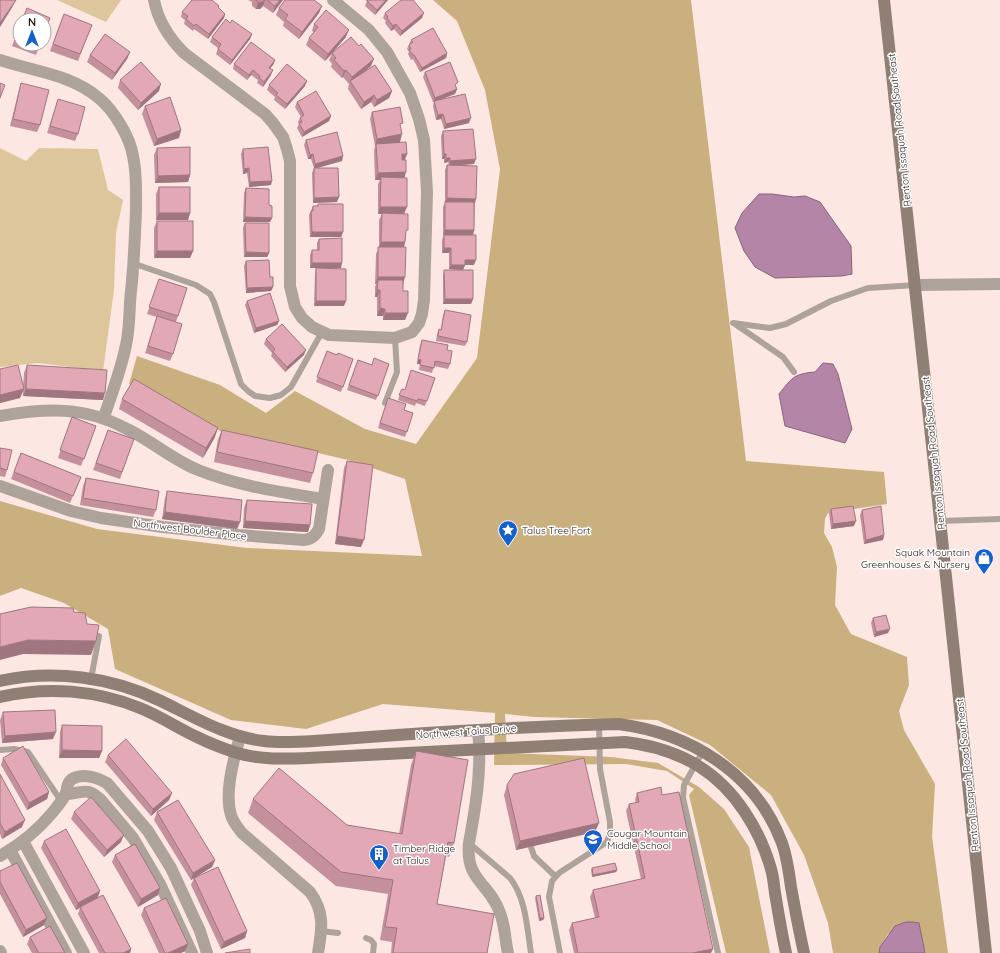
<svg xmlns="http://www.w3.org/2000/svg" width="1000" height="953" viewBox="0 0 1000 953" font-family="Quicksand,sans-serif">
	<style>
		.green { fill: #ddc69c }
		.forest { fill: #cbb07f }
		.water { fill: #b485a6; stroke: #89647b }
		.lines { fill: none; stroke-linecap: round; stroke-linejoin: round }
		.lane { stroke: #aea39b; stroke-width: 6 }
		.street { stroke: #aea39b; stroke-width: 12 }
		.secondary { stroke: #8f7f74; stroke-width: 12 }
		.wall { fill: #c3909c }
		.shaded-wall { fill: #9f767f }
		.building { fill: #e3a8b5; stroke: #9f767f }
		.labels { text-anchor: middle; stroke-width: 3; stroke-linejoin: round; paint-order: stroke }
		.street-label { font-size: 10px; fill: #241816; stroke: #fff }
		.poi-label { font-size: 10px; fill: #241816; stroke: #fff; text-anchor: start }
	</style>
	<rect width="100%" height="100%" fill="#fce7e3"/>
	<g class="green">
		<polygon points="57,0 121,0 106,22"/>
		<polygon points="0,148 26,161 39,148 98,149 108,190 123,200 116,233 114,290 103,371 38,363 0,367"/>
	</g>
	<polygon class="forest" points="433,0 691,0 746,461 884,472 887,504 828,513 825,519 824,533 832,547 837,567 835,605 851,634 907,657 909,685 899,711 904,730 935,784 932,837 948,953 925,953 919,924 888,934 880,947 879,953 833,953 828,923 804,855 771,795 710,745 657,720 534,717 505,714 507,753 611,757 658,763 699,787 724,809 749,847 770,953 726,953 689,795 694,789 667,771 626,764 494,765 495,713 383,704 306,729 231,720 115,669 108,629 64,603 21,588 0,596 0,501 97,529 247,548 422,556 405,479 348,460 254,438 222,432 129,384 137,356 220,385 266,413 295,391 365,429 416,444 477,358 500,169 485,90 457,21"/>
	<g class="water">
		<polygon points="759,194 772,194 794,197 805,196 820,202 851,246 852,274 842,276 775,278 755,267 744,251 735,228 742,213"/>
		<path d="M823,363L833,364L838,374L852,429L845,443L785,426L779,394C792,378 793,374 815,372Z"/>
		<polygon points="906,922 913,922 919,923 925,953 879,953 880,947 895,926"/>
	</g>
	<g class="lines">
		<g class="lane">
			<polyline points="135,264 196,285 210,294 214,302 241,384 248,391 255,396 270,398 281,395 291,387 322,332"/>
			<polyline points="733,323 770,328 786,324 831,301 868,288 916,285"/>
			<polyline points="735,324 783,357 794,372"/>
			<polyline points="385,403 397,372 395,338"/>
			<polyline points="940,521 1000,519"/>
			<polyline points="91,679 99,636"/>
			<polyline points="0,750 14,749 28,752 61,801"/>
			<polyline points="703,751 684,785 683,798 718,953"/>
			<path d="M469,843L510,878C526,898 527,928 531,953"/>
			<polyline points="531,847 534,856 555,876"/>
			<polyline points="321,931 338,933"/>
			<polyline points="366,938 371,940 374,944 373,953"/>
			<polyline points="560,953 549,897 552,881 559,873 607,842 610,833 610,822 600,769 599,724"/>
		</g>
		<g class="street">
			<path d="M154,0C158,21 169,38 184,53L265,114L273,123L283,137L287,149L290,161V286L295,307L302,318L312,327L329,335L395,338L412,332L419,323L422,314L424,300L427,192L424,140L419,119L410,93L387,52L369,30L333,0"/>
			<path d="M0,60C35,72 71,74 100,99C114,111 130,137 133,156C137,174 136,192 136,210C135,237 134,264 131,291C129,309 130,328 126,345C121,370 112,393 104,417"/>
			<polyline points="916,285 1000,284"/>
			<path d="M0,416C46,408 85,406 127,429C152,441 173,460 198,470C238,486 281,492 323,499"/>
			<path d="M0,486L71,511L101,518L163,527L239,535L304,540C312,539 315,536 319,529L328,470"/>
			<path d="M478,730C482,768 476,805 469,843C465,881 490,883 500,913C505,925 505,940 508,953"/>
			<path d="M240,736C234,759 224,792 231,815C233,822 238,828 242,833L310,892C325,912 322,929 318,953"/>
			<path d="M66,794C83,794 85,786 100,799L133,838L160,884L192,953"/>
			<polyline points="23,841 84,953"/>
			<polyline points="10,850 66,953"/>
			<path d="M0,856C19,845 38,830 52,813C56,808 64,799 66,793C68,787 66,783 72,779C83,773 96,777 107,783L148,831L171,868L200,931L207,953"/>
			<polyline points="0,951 1,953"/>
		</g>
		<g class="secondary">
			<path d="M884,0C920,318 951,635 986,953"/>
			<path d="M0,681C53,669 112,677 161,701C194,717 227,737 264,741C280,743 297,742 314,741C342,739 369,737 397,735C470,730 544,726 618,724C690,733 756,773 782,843C787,857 789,872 791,887C795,909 799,931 804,953"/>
			<path d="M0,697C47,686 96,690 140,708C160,716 178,728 197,737C209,743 222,748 234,752C264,762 298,758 328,757L625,742C651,745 678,753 700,767C735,789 760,830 771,869C774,879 774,889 776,899C779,917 782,935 786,953"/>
		</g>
	</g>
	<g class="wall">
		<polygon points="248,0 283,0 273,13 263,6 260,9 256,9 252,6 252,2"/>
		<polygon points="365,0 388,0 375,15 365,6 367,1"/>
		<polygon points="322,6 319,13 299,39 283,26 284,22 276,15 279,8"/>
		<polygon points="218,8 225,14 224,18 208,39 194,29 193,31 184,24 185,20 181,17 182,12"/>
		<polygon points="385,13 422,18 400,36 394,29 391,31 385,23 386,21 383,18"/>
		<polygon points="64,14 92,25 78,61 50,51"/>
		<polygon points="230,23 252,34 250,39 230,65 216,54 218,48 210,42 212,37"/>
		<polygon points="20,24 20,44 40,44 36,55 12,46"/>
		<polygon points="314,24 346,37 334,51 371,66 359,76 392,91 389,98 374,107 371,102 361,109 348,89 349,84 343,77 342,78 331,67 332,64 329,60 332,54 325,61 306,45 309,38 314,32 312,31"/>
		<polygon points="411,40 447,53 446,58 420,72 413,59 411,60 408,54 409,52 407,49"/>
		<polygon points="130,52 127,59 112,80 87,62 90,55"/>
		<polygon points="275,60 273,65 270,68 271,75 263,87 257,83 258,80 251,75 247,80 233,69 234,64"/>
		<polygon points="425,72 456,87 457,89 455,94 437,101 469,123 444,129 441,119 436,120 433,106 434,102 433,102 423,77"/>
		<polygon points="120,80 159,91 138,110 118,88"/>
		<polygon points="21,83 40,125 37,132 10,126 19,90"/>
		<polygon points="269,85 305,86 285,109 274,100 275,97 267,90"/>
		<polygon points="58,99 78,134 75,141 47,133"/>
		<polygon points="297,102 331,116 329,121 302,137 297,128 299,124 298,122 300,118 301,117 295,107"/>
		<polygon points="145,106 181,130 179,138 154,146 142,114"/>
		<polygon points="372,112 401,128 400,142 393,143 407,154 405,160 404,214 406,236 404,247 403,291 405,320 383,320 383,316 377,316 377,297 375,297 375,287 376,284 375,284 376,254 379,247 379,220 382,214 378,214 378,184 380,180 375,180 374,151 375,146 370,119"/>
		<polygon points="443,131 474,164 452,165 475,203 474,230 473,235 443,235 443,207 445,203 445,170 447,165 449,165 448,162 444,163 444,159 442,159 441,136"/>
		<polygon points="306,140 343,156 342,161 315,168 337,202 313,203 312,173 314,168 311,159 308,159 304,145"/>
		<polygon points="157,148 190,175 188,182 155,183 154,155"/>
		<polygon points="243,149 271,185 249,187 247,173 243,174 241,154"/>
		<polygon points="159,187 190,213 188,220 156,220 156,194"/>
		<polygon points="246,188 269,205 272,218 270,222 243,222 244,193"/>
		<polygon points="318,204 343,232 341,237 310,237 309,215 313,206 317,206"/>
		<polygon points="157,221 193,251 190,258 154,258 154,228"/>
		<polygon points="245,223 269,253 267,257 244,257 243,228"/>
		<polygon points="444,235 474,265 465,265 463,270 449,269 449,253 442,253 442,240"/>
		<polygon points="319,239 341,268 310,268 310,255 312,250 317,250 317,243"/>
		<polygon points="246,261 270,277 273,287 271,291 246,293 244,266"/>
		<polygon points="316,268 344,306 314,306 315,273"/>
		<polygon points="444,270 473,299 471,304 443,304 443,275"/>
		<polygon points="159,279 187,288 176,322 173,354 170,361 145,353 157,317 147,314"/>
		<polygon points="247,301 279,321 277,325 254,333 245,305"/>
		<polygon points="445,310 467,342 465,346 436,341 437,334 439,329 441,330 443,315"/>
		<polygon points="266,339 304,355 285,372 271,356 272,353 264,344"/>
		<polygon points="422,340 447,350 450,364 448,369 434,366 432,373 419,370 420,364 417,364 420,345"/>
		<polygon points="327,351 337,355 353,359 341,392 316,382"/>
		<polygon points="358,360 372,365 389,364 376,400 347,390"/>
		<polygon points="27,365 103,400 23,396 23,390 20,398 0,403 0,369 23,388 24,373"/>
		<polygon points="435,378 425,406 416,403 415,406 398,400 402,389 404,390"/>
		<polygon points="388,398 404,410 413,413 405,437 378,428"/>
		<polygon points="122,399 215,437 203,458 119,409"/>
		<polygon points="72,417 96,426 81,466 58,458"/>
		<polygon points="108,430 134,439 120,479 93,470"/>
		<polygon points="222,430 313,473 310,483 214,462 218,439"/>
		<polygon points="0,448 7,470 5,477 0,476"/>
		<polygon points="21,453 81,477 70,503 11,479"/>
		<polygon points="347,461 361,547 335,544 344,468"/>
		<polygon points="86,478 156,510 153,517 80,505 83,486"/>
		<polygon points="167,491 237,529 162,519 165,498"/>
		<polygon points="247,500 310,525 308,532 243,528 244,508"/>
		<polygon points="831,509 854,526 831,529 829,513"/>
		<polygon points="862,510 884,535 883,540 864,544 860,515"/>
		<polygon points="873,618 888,633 874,637 871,623"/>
		<polygon points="3,712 53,739 2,743 0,720"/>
		<polygon points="62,725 102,751 99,758 59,758 60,732"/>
		<polygon points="416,751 454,843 449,857 446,856 437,904 487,953 391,953 392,942 380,940 388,894 336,886 248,813 253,799 347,825 399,834 411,765"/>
		<polygon points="108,755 172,793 169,800 151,816 105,762"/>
		<polygon points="3,758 49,792 47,799 27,810 1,765"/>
		<polygon points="0,774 22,827 2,839 0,834"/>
		<polygon points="507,785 595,832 516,850 504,795"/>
		<polygon points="637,793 662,795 711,953 574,953 569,930 572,923 595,918 590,897 593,890 641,879 626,811 629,804 636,803 635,800"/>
		<polygon points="74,812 121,842 104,857 71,819"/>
		<polygon points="157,812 215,860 212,867 197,876 247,931 245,938 221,949 191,885 194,878 191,880 154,820"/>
		<polygon points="44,841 100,891 98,898 131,949 130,953 99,953 78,914 80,908 76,910 41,848"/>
		<polygon points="115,855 158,895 138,907 112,862"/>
		<polygon points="592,868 617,870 616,872 592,877 591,870"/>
		<polygon points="0,871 44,925 23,937 0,894"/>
		<polygon points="536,896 544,918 543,920 539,921 535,898"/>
		<polygon points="144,908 188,944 185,951 181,953 159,953 141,915"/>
		<polygon points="30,937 65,953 32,953 27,944"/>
	</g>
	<g class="shaded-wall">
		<polygon points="16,0 13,6 0,27 0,23"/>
		<polygon points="265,0 263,6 260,9 256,9 258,2"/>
		<polygon points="280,0 283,0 273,13 275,6"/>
		<polygon points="386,0 388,0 375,15 377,10"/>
		<polygon points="322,6 319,13 299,39 302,32"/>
		<polygon points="424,13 422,18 400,36 402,31"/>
		<polygon points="225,14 224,18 208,39 209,34"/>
		<polygon points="396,24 394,29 391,31 393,26"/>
		<polygon points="349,30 346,37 325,61 328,54"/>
		<polygon points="252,34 250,39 230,65 232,60"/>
		<polygon points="130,52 127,59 112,80 115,73"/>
		<polygon points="447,53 446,58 420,72 422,68"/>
		<polygon points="374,59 371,66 351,83 350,82 352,77"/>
		<polygon points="275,60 273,65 267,72 269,68"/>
		<polygon points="253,70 251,75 247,80 249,75"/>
		<polygon points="273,70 271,75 263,87 264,82"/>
		<polygon points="346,70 343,77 342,78 344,71"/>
		<polygon points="307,81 305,86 285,109 287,104"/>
		<polygon points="161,84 159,91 138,110 141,103"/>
		<polygon points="457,89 455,94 433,102 435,98"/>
		<polygon points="392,91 389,98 374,107 377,100"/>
		<polygon points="374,95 371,102 361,109 364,102"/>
		<polygon points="443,114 441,119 436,120 438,115"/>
		<polygon points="331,116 329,121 302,137 304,132"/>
		<polygon points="471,118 469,123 444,129 446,124"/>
		<polygon points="181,130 179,138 154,146 157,139"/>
		<polygon points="402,134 400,142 377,146 376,144 375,146 377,139"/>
		<polygon points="313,154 311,159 308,159 310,155"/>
		<polygon points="402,154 407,154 404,161 399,161"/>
		<polygon points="444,154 446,154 444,159 442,159"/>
		<polygon points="343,156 342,161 314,169 315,164"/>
		<polygon points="446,158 450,158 448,162 444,163"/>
		<polygon points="476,159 474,164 449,166 450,161"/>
		<polygon points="249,168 247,173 243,174 244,169"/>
		<polygon points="406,172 404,179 381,177 380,180 375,180 378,173"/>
		<polygon points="190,175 188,182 155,183 158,176"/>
		<polygon points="272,181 271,185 249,187 250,182"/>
		<polygon points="339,197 337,202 313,203 314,198"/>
		<polygon points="447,198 476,199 475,203 445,203"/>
		<polygon points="380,207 407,207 404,214 378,214"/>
		<polygon points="159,213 190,213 188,220 156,220"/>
		<polygon points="245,217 272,218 270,222 243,222"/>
		<polygon points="445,230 474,230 473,235 443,235"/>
		<polygon points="312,232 343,232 341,237 310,237"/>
		<polygon points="381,242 405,242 403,250 379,249"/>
		<polygon points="444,248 451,248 449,253 442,253"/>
		<polygon points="157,251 193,251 190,258 154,258"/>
		<polygon points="246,252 269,253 267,257 244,257"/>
		<polygon points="465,260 476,260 474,265 463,265"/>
		<polygon points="312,263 342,263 341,268 310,268"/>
		<polygon points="451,265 465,265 463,270 449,269"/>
		<polygon points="378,277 405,277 403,284 378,280 376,284 375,284"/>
		<polygon points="273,287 271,291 246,293 247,288"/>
		<polygon points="377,290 380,290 377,297 375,297"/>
		<polygon points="445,299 473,299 471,304 443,304"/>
		<polygon points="316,301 346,301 344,306 314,306"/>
		<polygon points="380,308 385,309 383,316 377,316"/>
		<polygon points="385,313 408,313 405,320 383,320"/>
		<polygon points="279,321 277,325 254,333 256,328"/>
		<polygon points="306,350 304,355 285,372 287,367"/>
		<polygon points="418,359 421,360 420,364 417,364"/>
		<polygon points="24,389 20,398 0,403 0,395"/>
		<polygon points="26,389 105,393 103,400 23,396"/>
		<polygon points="218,428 215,437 203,458 206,448"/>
		<polygon points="165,512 240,522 237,529 162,519"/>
		<polygon points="245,521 310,525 308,532 243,528"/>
		<polygon points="856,521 854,526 831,529 833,524"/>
		<polygon points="884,535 883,540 864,544 866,540"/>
		<polygon points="337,536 364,540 361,547 335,544"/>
		<polygon points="890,629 888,633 874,637 876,632"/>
		<polygon points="28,640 96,641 91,655 23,654 0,660 0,647"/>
		<polygon points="56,732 53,739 2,743 5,736"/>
		<polygon points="62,750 102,751 99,758 59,758"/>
		<polygon points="49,792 47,799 27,810 29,803"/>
		<polygon points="172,793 169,800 151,816 153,809"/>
		<polygon points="25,820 22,827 2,839 5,832"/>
		<polygon points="599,823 595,832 516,850 520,841"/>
		<polygon points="124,835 121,842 104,857 107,850"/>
		<polygon points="215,860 212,867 191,880 193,873"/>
		<polygon points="617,870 616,872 592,877 593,875"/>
		<polygon points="160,888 158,895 138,907 141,899"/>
		<polygon points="100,891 97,898 76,910 78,903"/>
		<polygon points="47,918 44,925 23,937 26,930"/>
		<polygon points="540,918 544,918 543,920 539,921"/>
		<polygon points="247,931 245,938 221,949 224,942"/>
		<polygon points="188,944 185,951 181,953 168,953"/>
		<polygon points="131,949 130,953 123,953"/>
		<polygon points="713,949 711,953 692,953"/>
	</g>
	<g class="building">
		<polygon points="0,0 16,0 0,23"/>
		<polygon points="192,0 212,0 219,6 218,7 225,14 209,34 196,24 194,26 186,19 188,16 182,12"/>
		<polygon points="256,0 265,0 262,2 258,2"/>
		<polygon points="267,0 280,0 275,6"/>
		<polygon points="285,0 314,0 322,6 302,32 285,19 288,15 279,8"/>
		<polygon points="368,0 386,0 377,10 367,1"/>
		<polygon points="401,0 413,0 424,13 402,31 396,24 393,26 387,18 388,17 385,13"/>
		<polygon points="27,8 50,18 44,33 44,20 22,20"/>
		<polygon points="326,10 349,30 328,54 309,38 318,27 314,24"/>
		<polygon points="64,14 92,25 80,54 53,44"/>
		<polygon points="226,19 230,23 232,20 252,34 232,60 218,49 221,44 212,37"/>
		<polygon points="20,24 20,41 14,38"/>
		<polygon points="433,28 447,53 422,68 414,55 413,55 409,50 411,49 409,45 413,42 411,40"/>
		<polygon points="105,34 130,52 115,73 90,55"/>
		<polygon points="351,37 359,46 361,44 374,59 352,77 346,70 344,71 334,60 336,58 332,53"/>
		<polygon points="251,42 275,60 269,68 273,70 264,82 259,78 260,76 253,70 249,75 234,64"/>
		<polygon points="28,44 40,44 38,48"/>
		<polygon points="141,62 161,84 141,103 120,80"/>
		<polygon points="450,62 458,82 455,85 457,89 435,98 425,72"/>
		<polygon points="287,64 307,81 287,104 276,95 278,93 269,85"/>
		<polygon points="375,65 392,91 377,100 374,95 364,102 350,81"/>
		<polygon points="0,83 5,85 0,98"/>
		<polygon points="21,83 49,90 40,125 13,119"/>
		<polygon points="316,91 331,116 304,132 299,123 302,122 300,118 304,115 297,102"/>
		<polygon points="465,94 471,118 446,124 443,114 438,115 434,101"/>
		<polygon points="170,97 181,130 157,139 145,106"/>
		<polygon points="58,99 85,107 78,134 50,126"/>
		<polygon points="400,107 403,123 400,124 402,134 377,139 372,112"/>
		<polygon points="473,129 476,159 450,161 450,158 446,158 446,154 444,154 443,131"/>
		<polygon points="337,132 343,156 315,164 313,154 310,155 306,140"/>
		<polygon points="406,142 407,154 402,154 402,160 406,160 406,172 378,173 376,144"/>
		<polygon points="190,147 190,175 158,176 157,148"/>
		<polygon points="268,147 272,181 250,182 249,168 244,169 243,149"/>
		<polygon points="447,165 477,166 476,199 447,198"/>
		<polygon points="314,168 338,168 339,197 314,198"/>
		<polygon points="381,177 407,178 407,207 380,207"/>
		<rect x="159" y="187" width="31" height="26"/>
		<polygon points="246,188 269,189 269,205 272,206 272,218 245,217"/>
		<rect x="445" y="202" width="29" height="28"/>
		<polygon points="318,204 343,204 343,232 312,232 311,211 313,211 313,206 318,206"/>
		<polygon points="382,213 408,214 408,230 406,230 405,242 381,242"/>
		<rect x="157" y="221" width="36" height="30"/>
		<polygon points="245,223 269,223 269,253 246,252"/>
		<polygon points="444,235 476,235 476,260 465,260 465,265 451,265 451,248 444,248"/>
		<polygon points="342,238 342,263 312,263 312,250 319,250 319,239"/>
		<polygon points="378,247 406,247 405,277 378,277"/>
		<polygon points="269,260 270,277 273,277 273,287 247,288 246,261"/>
		<polygon points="316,268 346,269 346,301 316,301"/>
		<polygon points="444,270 473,270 473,299 445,299"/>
		<polygon points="159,279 187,288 178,316 149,307"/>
		<polygon points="378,280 403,280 403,291 408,291 408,313 385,313 385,309 380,308 380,290 377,290"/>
		<polygon points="270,293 279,321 256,328 247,301"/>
		<polygon points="445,310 471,315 467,342 438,336 439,329 441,330"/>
		<polygon points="157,316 182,324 173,354 148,346"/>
		<polygon points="282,324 306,350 287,367 273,352 275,349 266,339"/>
		<polygon points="422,340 448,345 447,350 452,351 450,364 435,361 434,368 420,365 421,360 418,359"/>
		<polygon points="327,351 337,355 338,353 353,359 343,387 317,377"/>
		<polygon points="374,358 389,364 378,396 349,385 358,360 372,365"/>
		<polygon points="18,365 24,389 0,395 0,369"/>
		<polygon points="27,365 107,370 105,393 26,389"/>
		<polygon points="411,370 435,378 427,401 418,399 417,401 399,395 402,389 405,390"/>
		<polygon points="134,379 218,428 206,448 122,399"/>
		<polygon points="388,398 406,404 404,410 413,413 407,432 380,423"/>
		<polygon points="72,417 96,426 84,459 60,450"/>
		<polygon points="108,430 134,439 122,472 96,463"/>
		<polygon points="222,430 318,451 313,473 217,452"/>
		<polygon points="0,448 12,450 7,470 0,468"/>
		<polygon points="21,453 81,477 73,496 14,472"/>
		<polygon points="347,461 373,465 364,540 337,536"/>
		<polygon points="86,478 159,491 156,510 83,498"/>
		<polygon points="167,491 242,500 240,522 165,512"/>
		<polygon points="247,500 312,504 310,525 245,521"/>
		<polygon points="853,506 856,521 833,524 831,509"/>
		<polygon points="881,506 884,535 866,540 862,510"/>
		<polygon points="31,607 73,608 74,612 85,613 87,624 99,625 96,641 28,640 0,647 0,614"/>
		<polygon points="886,615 890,629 876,632 873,618"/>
		<polygon points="55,710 56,732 5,736 3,712"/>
		<polygon points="62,725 102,726 102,751 62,750"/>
		<polygon points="126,739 172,793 153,809 108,755"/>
		<polygon points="23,746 49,792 29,803 3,758"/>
		<polygon points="416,751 468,760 454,843 448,842 437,904 494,914 487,953 393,953 397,928 385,927 393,880 341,872 253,799 279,768 347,825 402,834"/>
		<polygon points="584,758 599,823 520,841 507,785 514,774"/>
		<polygon points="0,774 25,820 5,832 0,823"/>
		<polygon points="661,787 662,795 679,792 713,949 692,953 578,953 572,923 599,917 593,890 645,878 629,804 639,802 637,793"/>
		<polygon points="91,797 124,835 107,850 74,812"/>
		<polygon points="178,800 215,860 193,873 157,812"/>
		<polygon points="66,829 100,891 78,903 44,841"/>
		<polygon points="135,844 160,888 141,899 115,855"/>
		<polygon points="17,863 47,918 26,930 0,882 0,871"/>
		<polygon points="615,863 617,870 593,875 592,868"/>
		<polygon points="218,867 247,931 224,942 194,878"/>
		<polygon points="103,895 131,949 123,953 105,953 80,907"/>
		<polygon points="540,895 544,918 540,918 536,896"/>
		<polygon points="166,898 188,944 168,953 165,953 144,908"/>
		<polygon points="50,926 65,953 39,953 30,937"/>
		<polygon points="250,949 250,953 225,953"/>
	</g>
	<defs>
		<g id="sight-pin" transform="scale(1)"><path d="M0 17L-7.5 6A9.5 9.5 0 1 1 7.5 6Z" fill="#1660cb" stroke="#fff"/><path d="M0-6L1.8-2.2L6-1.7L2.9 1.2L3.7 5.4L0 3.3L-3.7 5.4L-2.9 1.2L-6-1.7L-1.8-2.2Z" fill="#fff"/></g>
		<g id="shop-pin" transform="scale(1)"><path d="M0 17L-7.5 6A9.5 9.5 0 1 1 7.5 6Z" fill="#1660cb" stroke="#fff"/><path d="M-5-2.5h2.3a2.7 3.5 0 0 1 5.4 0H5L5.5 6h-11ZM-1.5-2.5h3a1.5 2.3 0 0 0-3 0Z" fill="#fff"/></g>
		<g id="school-pin" transform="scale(1)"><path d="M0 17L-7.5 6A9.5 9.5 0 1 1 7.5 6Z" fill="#1660cb" stroke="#fff"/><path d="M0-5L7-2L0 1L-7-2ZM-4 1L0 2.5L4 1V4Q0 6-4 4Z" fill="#fff"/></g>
		<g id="building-pin" transform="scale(1)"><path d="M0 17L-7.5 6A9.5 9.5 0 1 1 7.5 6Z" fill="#1660cb" stroke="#fff"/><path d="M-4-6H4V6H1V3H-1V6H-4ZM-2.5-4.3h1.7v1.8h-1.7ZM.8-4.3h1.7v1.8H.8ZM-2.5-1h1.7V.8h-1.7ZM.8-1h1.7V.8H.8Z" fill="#fff"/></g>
	</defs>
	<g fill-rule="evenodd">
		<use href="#sight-pin" x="508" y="530"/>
		<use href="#shop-pin" x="984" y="558"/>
		<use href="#school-pin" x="593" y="839"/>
		<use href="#building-pin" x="379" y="854"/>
	</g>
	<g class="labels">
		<g class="street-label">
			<text transform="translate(899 130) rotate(-96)" y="4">Renton Issaquah Road Southeast</text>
			<text transform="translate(933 453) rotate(-96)" y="4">Renton Issaquah Road Southeast</text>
			<text transform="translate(190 529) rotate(7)" y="4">Northwest Boulder Place</text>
			<text transform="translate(466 731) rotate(-4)" y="4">Northwest Talus Drive</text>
			<text transform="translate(967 775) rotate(-96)" y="4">Renton Issaquah Road Southeast</text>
		</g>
		<g class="poi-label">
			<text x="522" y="534">Talus Tree Fort</text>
			<text x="970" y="556" text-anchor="end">Squak Mountain<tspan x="970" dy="12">Greenhouses &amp; Nursery</tspan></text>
			<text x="607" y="837">Cougar Mountain<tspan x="607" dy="12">Middle School</tspan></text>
			<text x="393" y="852">Timber Ridge<tspan x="393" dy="12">at Talus</tspan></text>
		</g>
	</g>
	<g transform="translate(32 32)"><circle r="19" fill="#ffffff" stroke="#a7a3a2"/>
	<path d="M0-3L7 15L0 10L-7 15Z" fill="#1660cb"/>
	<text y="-6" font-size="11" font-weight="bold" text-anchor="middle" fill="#241816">N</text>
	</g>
</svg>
